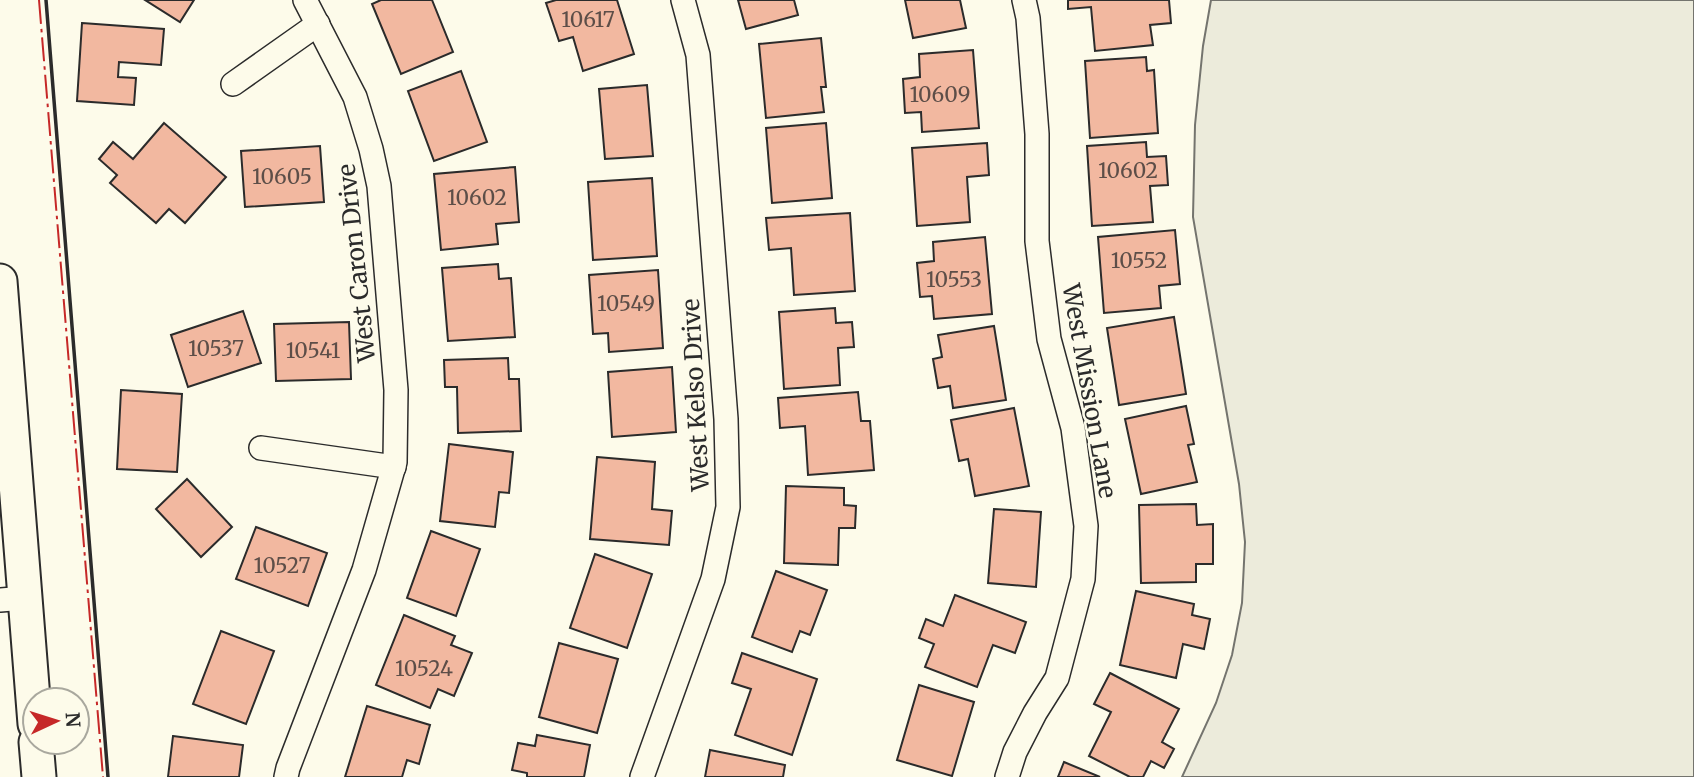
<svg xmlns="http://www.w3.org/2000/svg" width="1694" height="777" viewBox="0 0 1694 777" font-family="Merriweather,serif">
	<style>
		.green { fill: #ecebdb; stroke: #74746e; stroke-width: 2 }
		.building { fill: #f2b8a0; stroke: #2b2b2b; stroke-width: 2 }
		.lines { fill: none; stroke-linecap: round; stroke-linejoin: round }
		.street-casing { stroke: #2b2b2b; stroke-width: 26 }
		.secondary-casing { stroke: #2b2b2b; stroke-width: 37 }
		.street { stroke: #fdfbea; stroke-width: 23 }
		.secondary { stroke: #fdfbea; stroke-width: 33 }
		.wall { stroke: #2b2b2b; stroke-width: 3.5 }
		.power { stroke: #c62828; stroke-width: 2; stroke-dasharray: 24 5 3.5 5; stroke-linecap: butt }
		.labels { text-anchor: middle; stroke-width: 5; stroke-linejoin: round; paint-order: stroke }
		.number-label { font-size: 21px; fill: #5d4e48 }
		.street-label { font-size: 24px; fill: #2b2b2b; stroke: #fdfbea }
	</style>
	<rect width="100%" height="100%" fill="#fdfbea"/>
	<polygon class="green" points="1211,0 1694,0 1694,777 1182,777 1216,703 1232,655 1242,603 1245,542 1239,484 1193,217 1195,125 1203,46"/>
	<g class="building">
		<polygon points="145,0 194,0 180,22"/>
		<polygon points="381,0 432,0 453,52 401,74 372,4"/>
		<polygon points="556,0 617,0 634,54 583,71 573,37 559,41 546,3"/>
		<polygon points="738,0 794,0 798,15 746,29"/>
		<polygon points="905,0 960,0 966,28 913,38"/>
		<polygon points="1068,0 1169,0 1171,23 1150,25 1153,45 1095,51 1091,7 1068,9"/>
		<polygon points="82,23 164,29 161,65 119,62 118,77 136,78 134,105 77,101"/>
		<polygon points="821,38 826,87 821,87 824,112 766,118 759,44"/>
		<polygon points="973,50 979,128 922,132 921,112 905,113 903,79 920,77 919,54"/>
		<polygon points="1146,57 1147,71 1154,70 1158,133 1090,138 1085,61"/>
		<polygon points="461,71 487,142 434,161 408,91"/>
		<polygon points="647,85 653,156 605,159 599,89"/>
		<polygon points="164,123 226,177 185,223 169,209 156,223 110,183 117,175 99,159 113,142 133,159"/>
		<polygon points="826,123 832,198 772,203 766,128"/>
		<polygon points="1146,142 1147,157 1166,156 1168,185 1150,186 1153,222 1092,226 1087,146"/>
		<polygon points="987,143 989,175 967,177 970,222 917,226 912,148"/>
		<polygon points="320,146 324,202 245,207 241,151"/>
		<polygon points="515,167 519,222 496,224 498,244 441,250 434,174"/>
		<polygon points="652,178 657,256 593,260 588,182"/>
		<polygon points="850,213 855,291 794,295 791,248 769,250 766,218"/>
		<polygon points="1175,230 1180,284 1159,286 1161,308 1104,313 1098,237"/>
		<polygon points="985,237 992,314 934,319 932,296 920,297 917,263 934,261 933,242"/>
		<polygon points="498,264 499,279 511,278 515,337 448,341 442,268"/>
		<polygon points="658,270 663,348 609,352 608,333 593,334 589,275"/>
		<polygon points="835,308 836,323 852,322 854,347 838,348 840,385 784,389 779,312"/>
		<polygon points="243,311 261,363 188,387 171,335"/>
		<polygon points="1174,317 1186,394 1119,405 1107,328"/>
		<polygon points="349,322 351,379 276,381 274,324"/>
		<polygon points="994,326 1006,400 953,408 950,386 938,388 933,359 942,357 938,335"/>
		<polygon points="508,358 509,379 519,379 521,431 458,433 457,387 445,387 444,360"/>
		<polygon points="672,367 676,432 612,437 608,372"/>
		<polygon points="121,390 182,394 177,472 117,469"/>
		<polygon points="858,392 861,421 870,421 874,470 808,475 805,426 780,428 778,398"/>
		<polygon points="1186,406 1194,444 1188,445 1197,482 1141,494 1125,419"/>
		<polygon points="1014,408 1029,486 975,496 968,459 959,461 951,420"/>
		<polygon points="449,444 513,452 509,493 499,492 495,527 440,521"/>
		<polygon points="597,457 655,462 652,509 672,511 669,545 590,539"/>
		<polygon points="187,479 232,527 201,557 156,509"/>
		<polygon points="786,486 844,488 844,505 856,506 855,528 839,528 838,565 784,563"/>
		<polygon points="1196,504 1197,525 1213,524 1213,564 1196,564 1196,582 1141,583 1139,505"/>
		<polygon points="994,509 1041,512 1036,587 988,583"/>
		<polygon points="256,527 327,553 308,606 236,579"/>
		<polygon points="431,531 480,549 456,616 407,598"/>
		<polygon points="595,554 652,574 627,648 570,628"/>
		<polygon points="776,571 827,590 810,635 800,631 792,652 752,637"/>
		<polygon points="1136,591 1194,604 1192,615 1210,619 1204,649 1183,644 1176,678 1120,665"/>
		<polygon points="955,595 1026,622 1015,653 993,645 977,687 925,667 934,644 919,638 926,619 943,626"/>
		<polygon points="404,615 455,636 451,645 472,653 454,696 438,689 430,708 376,685"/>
		<polygon points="221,631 274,651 246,724 193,704"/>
		<polygon points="559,643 618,659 597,733 539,717"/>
		<polygon points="742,653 817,679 792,755 735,735 751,689 732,683"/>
		<polygon points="1110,673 1179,709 1162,742 1174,749 1164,768 1151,761 1143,777 1130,777 1089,756 1111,712 1094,704"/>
		<polygon points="919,685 974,702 952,776 897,760"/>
		<polygon points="367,706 430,725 419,764 407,760 402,777 345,777"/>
		<polygon points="537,735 590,745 584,777 527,777 527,773 512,770 518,743 535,746"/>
		<polygon points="173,736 243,745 239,777 168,777"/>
		<polygon points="710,750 785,765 783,777 705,777"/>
		<polygon points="1064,762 1100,777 1058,777"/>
	</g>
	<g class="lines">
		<g class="street-casing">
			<g id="street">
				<polyline points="233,84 318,24"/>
				<polyline points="261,448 394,467"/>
				<polyline points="0,600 25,598"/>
				<polyline points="286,777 288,768 364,570 395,462 396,390 379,186 371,149 355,97 305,0"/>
				<polyline points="642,777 713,579 728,507 726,419 698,55 683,0"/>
				<polyline points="1007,777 1015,752 1035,713 1057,678 1083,579 1086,526 1073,428 1049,339 1037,241 1037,134 1028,18 1024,0"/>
			</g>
		</g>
		<g class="secondary-casing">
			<g id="secondary">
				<polyline points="0,281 35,724"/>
				<polyline points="36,742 39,777"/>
			</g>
		</g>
		<use href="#street" class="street"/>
		<use href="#secondary" class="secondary"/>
		<polyline class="wall" points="46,0 108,777"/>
		<polyline class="power" points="39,0 103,777"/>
	</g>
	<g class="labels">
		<g class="number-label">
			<text x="588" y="27">10617</text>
			<text x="940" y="102">10609</text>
			<text x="1128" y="178">10602</text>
			<text x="282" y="184">10605</text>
			<text x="477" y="205">10602</text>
			<text x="1139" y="268">10552</text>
			<text x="954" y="287">10553</text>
			<text x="626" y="311">10549</text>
			<text x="216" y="356">10537</text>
			<text x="313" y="358">10541</text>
			<text x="282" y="573">10527</text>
			<text x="424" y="676">10524</text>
		</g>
		<g class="street-label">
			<text transform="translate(357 263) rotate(-96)" y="8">West Caron Drive</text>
			<text transform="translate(1089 391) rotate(80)" y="8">West Mission Lane</text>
			<text transform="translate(696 395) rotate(-93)" y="8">West Kelso Drive</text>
		</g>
	</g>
	<g transform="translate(56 721) rotate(86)"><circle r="33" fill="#fdfbea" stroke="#a9a89e" stroke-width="2"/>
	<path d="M0-5L12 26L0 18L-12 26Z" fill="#c62828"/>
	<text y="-10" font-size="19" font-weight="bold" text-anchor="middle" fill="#2b2b2b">N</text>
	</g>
</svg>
